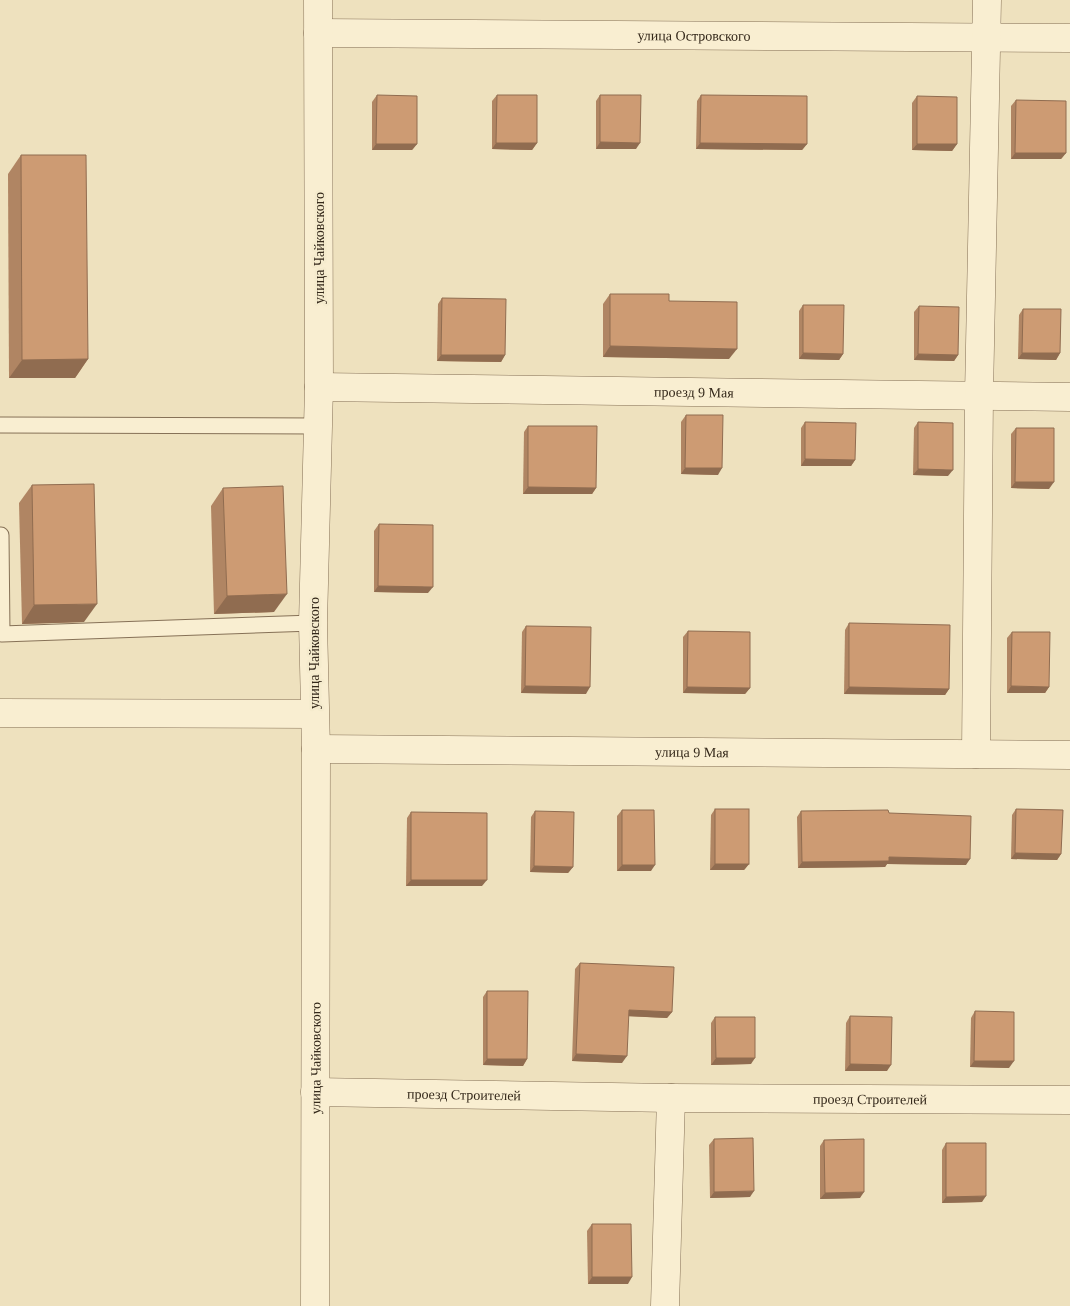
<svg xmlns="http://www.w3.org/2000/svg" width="1070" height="1306" viewBox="0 0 1070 1306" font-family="'Times New Roman',serif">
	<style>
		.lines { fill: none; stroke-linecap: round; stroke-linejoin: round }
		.service-casing { stroke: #867157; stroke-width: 17 }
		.minor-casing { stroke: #867157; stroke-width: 29 }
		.service { stroke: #f9eed1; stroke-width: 15 }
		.minor { stroke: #f9eed1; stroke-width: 28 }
		.wall { fill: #b08563 }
		.shaded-wall { fill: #906c50 }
		.building { fill: #cd9b73; stroke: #906c50 }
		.labels { text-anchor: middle; stroke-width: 5; stroke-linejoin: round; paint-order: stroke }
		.street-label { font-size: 14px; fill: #35291b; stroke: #f5ebcd }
	</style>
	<rect width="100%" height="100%" fill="#eee1be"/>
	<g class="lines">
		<g class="service-casing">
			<g id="service">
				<polyline points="0,425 318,426"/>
				<polyline points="1,535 2,634 313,623"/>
			</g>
		</g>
		<g class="minor-casing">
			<g id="minor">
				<path id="s1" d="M318,33L1070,38"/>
				<path id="s2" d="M319,387L1070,397"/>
				<polyline points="0,713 314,714"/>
				<path id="s3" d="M316,749L1070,755"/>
				<polyline points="976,754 979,395 987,0"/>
				<path id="s4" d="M315,1092L671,1098L1070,1100"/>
				<path id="s5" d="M315,1306L316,749L313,623L319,387L318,0"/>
				<polyline points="665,1306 671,1098"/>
			</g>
		</g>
		<use href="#service" class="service"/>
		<use href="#minor" class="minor"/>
	</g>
	<g class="wall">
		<polygon points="377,95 417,144 412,150 372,150 372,102"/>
		<polygon points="497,95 537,143 532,150 492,149 492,101"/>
		<polygon points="600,95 636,149 596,149 596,101"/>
		<polygon points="701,95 807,144 802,150 696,149 697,101"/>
		<polygon points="917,96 957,144 952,151 912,150 912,103"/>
		<polygon points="1016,100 1066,153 1061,159 1011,159 1011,106"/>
		<polygon points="21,155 88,359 75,378 9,378 8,174"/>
		<polygon points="610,294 669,301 729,359 603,357 603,304"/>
		<polygon points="442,298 505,355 501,362 437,361 438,304"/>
		<polygon points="803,305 843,354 839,360 799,359 799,311"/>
		<polygon points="919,306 958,355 954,361 914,360 914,312"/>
		<polygon points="1023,309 1060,353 1056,360 1018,359 1019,315"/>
		<polygon points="686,415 718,475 681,474 681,422"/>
		<polygon points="805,422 855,460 851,466 801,466 801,428"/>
		<polygon points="918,422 948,476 913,475 914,428"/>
		<polygon points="528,426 596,488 592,494 523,494 524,432"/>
		<polygon points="1016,428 1049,489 1011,488 1011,434"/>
		<polygon points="32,485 84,622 22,624 19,503"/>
		<polygon points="223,488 274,612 214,614 211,506"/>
		<polygon points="379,524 428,593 374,592 374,531"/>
		<polygon points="849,623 949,689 945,695 844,694 845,630"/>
		<polygon points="526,626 586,694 521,693 522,632"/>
		<polygon points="688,631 750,688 745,694 683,693 683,637"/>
		<polygon points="1012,632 1049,687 1045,693 1007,693 1007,638"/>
		<polygon points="715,809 749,864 744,870 710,870 711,815"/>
		<polygon points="1016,809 1061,854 1057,860 1011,859 1012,815"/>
		<polygon points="622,810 651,871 617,871 617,816"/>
		<polygon points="535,811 573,867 568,873 530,872 531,817"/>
		<polygon points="801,811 889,813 966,865 887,864 885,867 798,868 797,817"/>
		<polygon points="411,812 482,886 406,886 407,818"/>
		<polygon points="580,963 672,1012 667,1018 628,1016 622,1063 572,1061 575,969"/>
		<polygon points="487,991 527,1059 523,1066 483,1065 483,997"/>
		<polygon points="975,1011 1009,1068 970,1067 971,1018"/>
		<polygon points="850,1016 887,1071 845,1071 846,1023"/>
		<polygon points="715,1017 751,1064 711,1065 711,1023"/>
		<polygon points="714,1139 750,1197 710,1198 709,1145"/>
		<polygon points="824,1140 860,1198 820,1199 820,1146"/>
		<polygon points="946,1143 982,1202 942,1203 942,1150"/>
		<polygon points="592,1224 628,1284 588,1284 587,1231"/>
	</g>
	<g class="shaded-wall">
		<polygon points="600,142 640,143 636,149 596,149"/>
		<polygon points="496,143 537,143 532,150 492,149"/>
		<polygon points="700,143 807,144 802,150 696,149"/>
		<polygon points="376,144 417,144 412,150 372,150"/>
		<polygon points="917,144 957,144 952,151 912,150"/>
		<polygon points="1015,153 1066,153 1061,159 1011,159"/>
		<polygon points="610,346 737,349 729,359 603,357"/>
		<polygon points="803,353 843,354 839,360 799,359"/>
		<polygon points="1022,353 1060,353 1056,360 1018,359"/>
		<polygon points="918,354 958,355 954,361 914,360"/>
		<polygon points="441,355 505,355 501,362 437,361"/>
		<polygon points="88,359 75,378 9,378 22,360"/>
		<polygon points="805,459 855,460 851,466 801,466"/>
		<polygon points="685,468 722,468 718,475 681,474"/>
		<polygon points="918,469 953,470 948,476 913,475"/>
		<polygon points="1015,482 1054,482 1049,489 1011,488"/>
		<polygon points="528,487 596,488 592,494 523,494"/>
		<polygon points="378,586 433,587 428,593 374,592"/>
		<polygon points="287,594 274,612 214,614 227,596"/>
		<polygon points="97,604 84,622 22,624 34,605"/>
		<polygon points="525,686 590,687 586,694 521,693"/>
		<polygon points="1011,686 1049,687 1045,693 1007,693"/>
		<polygon points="687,687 750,688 745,694 683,693"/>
		<polygon points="849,687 949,689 945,695 844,694"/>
		<polygon points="1015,853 1061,854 1057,860 1011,859"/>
		<polygon points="889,857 970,859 966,865 887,864 885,867 798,868 802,862"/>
		<polygon points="715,864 749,864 744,870 710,870"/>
		<polygon points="622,865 655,865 651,871 617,871"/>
		<polygon points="534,866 573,867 568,873 530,872"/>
		<polygon points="411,880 487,880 482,886 406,886"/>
		<polygon points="629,1010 672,1012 667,1018 624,1016"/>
		<polygon points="576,1054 627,1056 622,1063 572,1061"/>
		<polygon points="716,1058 755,1058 751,1064 711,1065"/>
		<polygon points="487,1059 527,1059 523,1066 483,1065"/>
		<polygon points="974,1061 1014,1061 1009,1068 970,1067"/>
		<polygon points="850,1064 891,1065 887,1071 845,1071"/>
		<polygon points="754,1191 750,1197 710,1198 714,1192"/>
		<polygon points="864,1192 860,1198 820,1199 825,1193"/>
		<polygon points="986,1196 982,1202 942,1203 946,1197"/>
		<polygon points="592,1277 632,1277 628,1284 588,1284"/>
	</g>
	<g class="building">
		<polygon points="377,95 417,96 417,144 376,144"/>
		<polygon points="497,95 537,95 537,143 496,143"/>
		<polygon points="600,95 641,95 640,143 600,142"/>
		<polygon points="701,95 807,96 807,144 700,143"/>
		<polygon points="917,96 957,97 957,144 917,144"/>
		<polygon points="1016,100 1066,101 1066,153 1015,153"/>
		<polygon points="21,155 86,155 88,359 22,360"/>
		<polygon points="610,294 669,294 669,301 737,302 737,349 610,346"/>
		<polygon points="442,298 506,299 505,355 441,355"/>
		<polygon points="803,305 844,305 843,354 803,353"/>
		<polygon points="919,306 959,307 958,355 918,354"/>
		<polygon points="1023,309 1061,309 1060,353 1022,353"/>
		<polygon points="686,415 723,415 722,468 685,468"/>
		<polygon points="805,422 856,423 855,460 805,459"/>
		<polygon points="918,422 953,423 953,470 918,469"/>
		<polygon points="528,426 597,426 596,488 528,487"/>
		<polygon points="1016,428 1054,428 1054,482 1015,482"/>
		<polygon points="94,484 97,604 34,605 32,485"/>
		<polygon points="283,486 287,594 227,596 223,488"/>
		<polygon points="379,524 433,525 433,587 378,586"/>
		<polygon points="849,623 950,625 949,689 849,687"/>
		<polygon points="526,626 591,627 590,687 525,686"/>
		<polygon points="688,631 750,632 750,688 687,687"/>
		<polygon points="1012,632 1050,632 1049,687 1011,686"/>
		<rect x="715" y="809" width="34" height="55"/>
		<polygon points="1016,809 1063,810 1061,854 1015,853"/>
		<polygon points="622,810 654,810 655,865 622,865"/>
		<polygon points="888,810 889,813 971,816 970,859 889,857 889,861 802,862 801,811"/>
		<polygon points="535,811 574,812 573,867 534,866"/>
		<polygon points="411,812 487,813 487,880 411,880"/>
		<polygon points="580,963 674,967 672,1012 629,1010 627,1056 576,1054"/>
		<polygon points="487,991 528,991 527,1059 487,1059"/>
		<polygon points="975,1011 1014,1012 1014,1061 974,1061"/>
		<polygon points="850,1016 892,1017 891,1065 850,1064"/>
		<polygon points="715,1017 755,1017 755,1058 716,1058"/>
		<polygon points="753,1138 754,1191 714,1192 714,1139"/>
		<polygon points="864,1139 864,1192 825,1193 824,1140"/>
		<polygon points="946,1143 986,1143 986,1196 946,1197"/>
		<polygon points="592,1224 631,1224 632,1277 592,1277"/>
	</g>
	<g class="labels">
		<g class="street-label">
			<text dy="5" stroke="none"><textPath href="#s1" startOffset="376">улица Островского</textPath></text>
			<text transform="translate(319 248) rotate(-90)" y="5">улица Чайковского</text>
			<text dy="5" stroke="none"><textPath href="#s2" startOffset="375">проезд 9 Мая</textPath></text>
			<text transform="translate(314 653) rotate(-90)" y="5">улица Чайковского</text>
			<text dy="5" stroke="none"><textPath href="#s3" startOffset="376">улица 9 Мая</textPath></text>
			<text dy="5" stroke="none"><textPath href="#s5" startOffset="248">улица Чайковского</textPath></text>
			<text dy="5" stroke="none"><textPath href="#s4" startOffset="149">проезд Строителей</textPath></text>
			<text dy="5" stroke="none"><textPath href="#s4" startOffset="555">проезд Строителей</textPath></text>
		</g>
	</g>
</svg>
